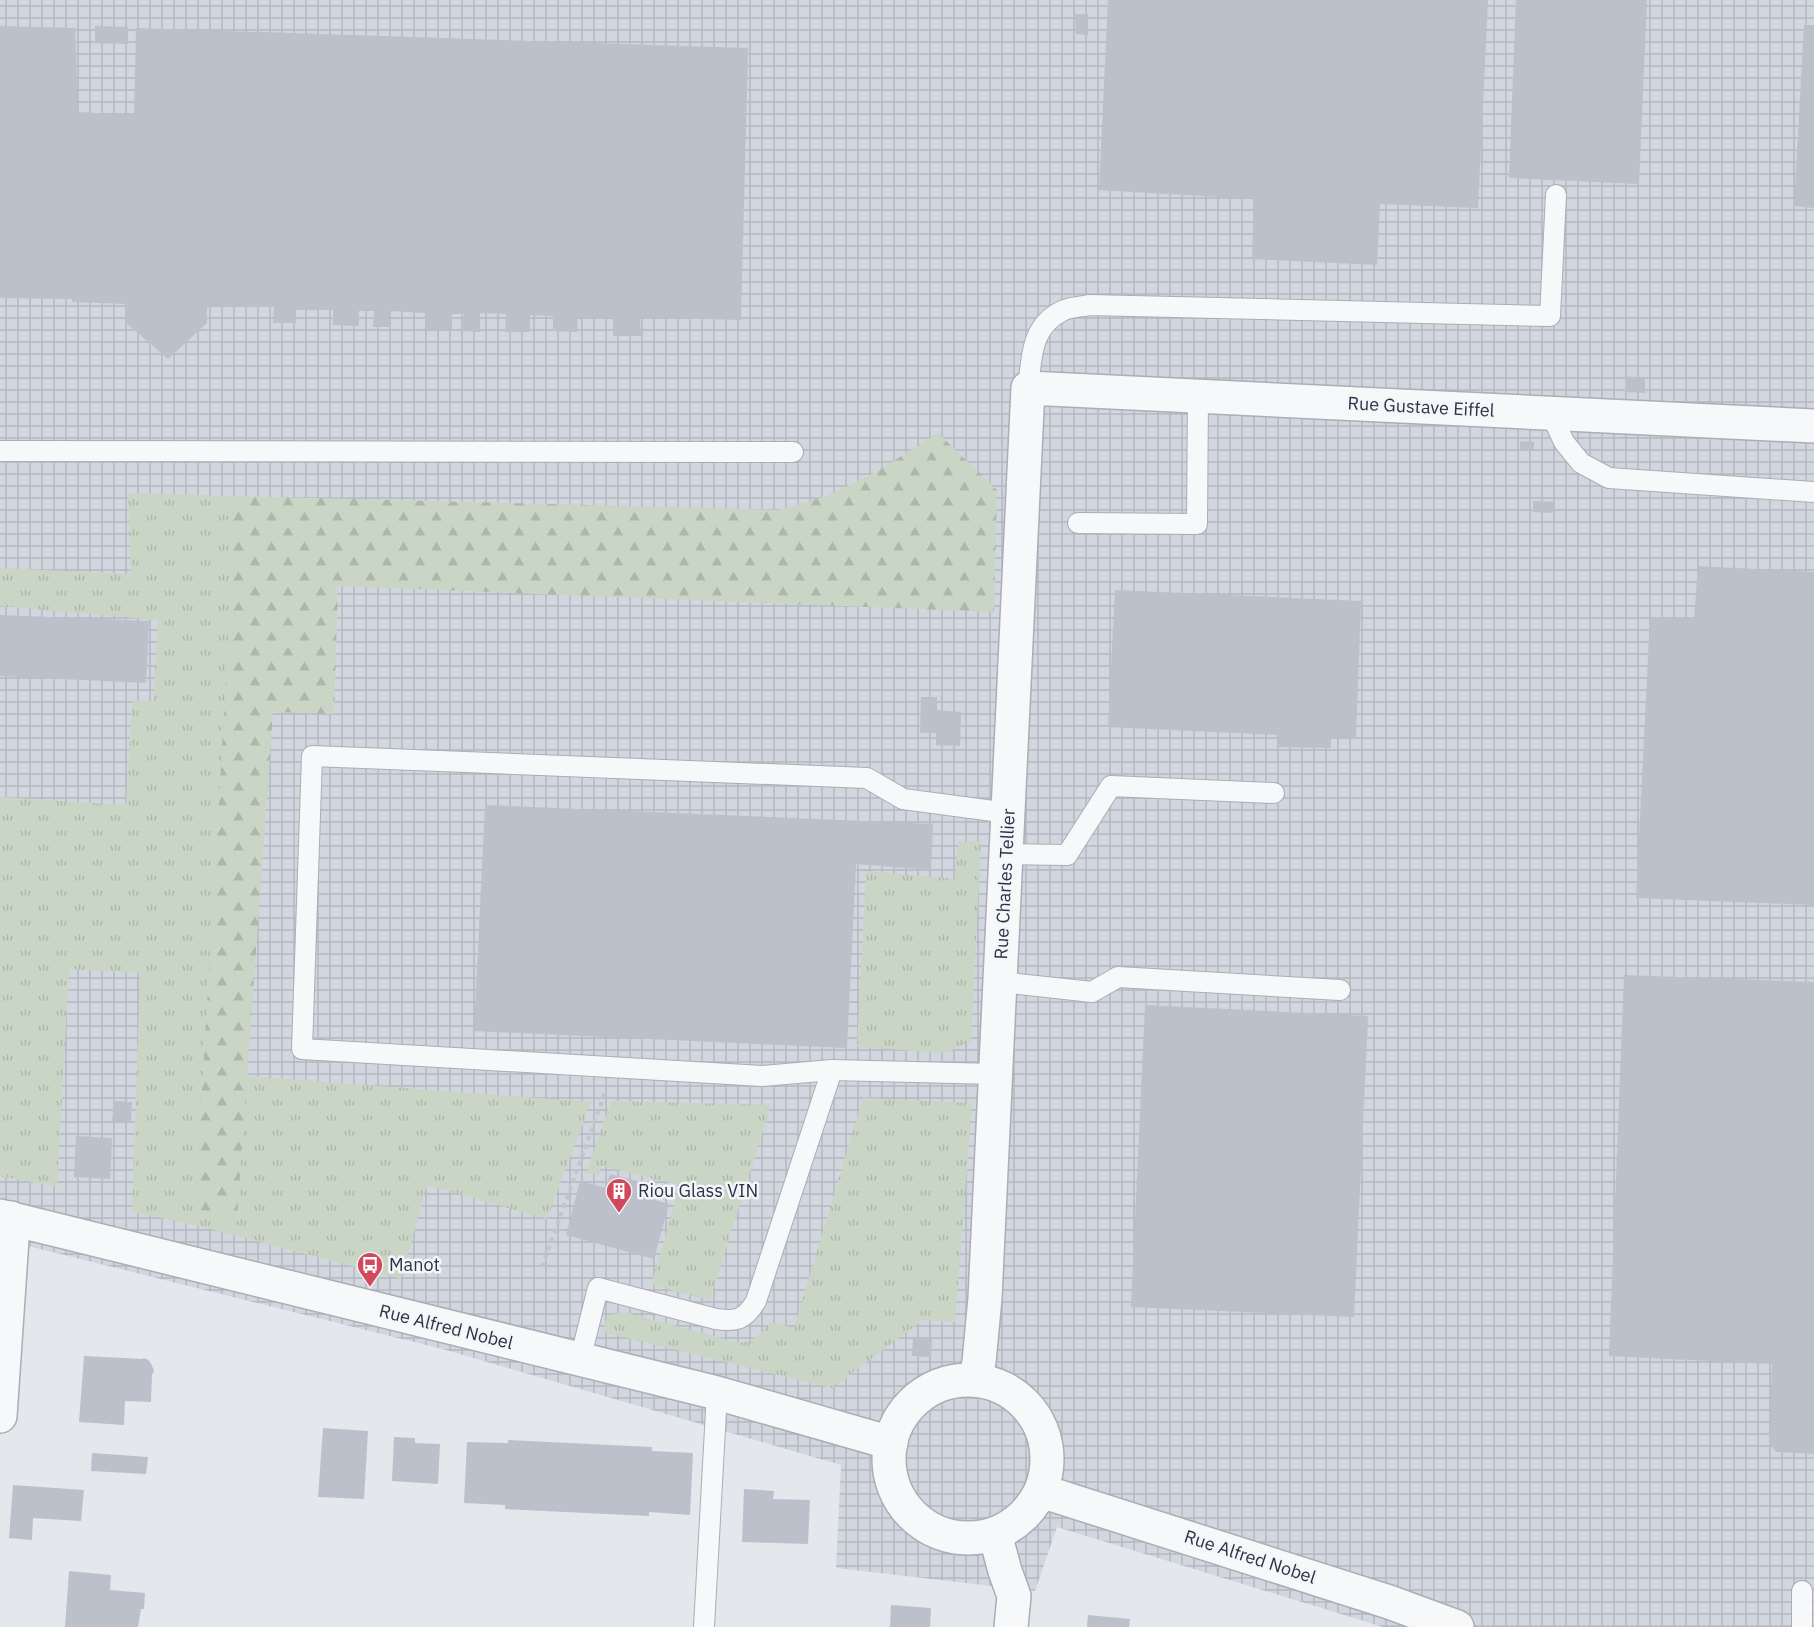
<svg xmlns="http://www.w3.org/2000/svg" width="1814" height="1627" viewBox="0 0 1814 1627" font-family="'IBM Plex Sans',sans-serif">
	<style>
		.industrial { fill: url(#industrial-grid) }
		.grass { fill: url(#grass-tufts) }
		.forest { fill: url(#forest-firs) }
		.building { fill: #bbc0ca }
		.lines { fill: none; stroke-linecap: round; stroke-linejoin: round }
		.lane-casing { stroke: #a9aeb7; stroke-width: 22 }
		.street-casing { stroke: #a9aeb7; stroke-width: 36 }
		.path { stroke: #c2c5cb; stroke-width: 4; stroke-dasharray: 4.5 4.5; stroke-linecap: butt }
		.lane { stroke: #f7f8fa; stroke-width: 20 }
		.street { stroke: #f7f8fa; stroke-width: 33 }
		.labels { text-anchor: middle; stroke-width: 5; stroke-linejoin: round; paint-order: stroke }
		.street-label { font-size: 18px; fill: #2b3445; stroke: #f4f6f9 }
		.poi-label { font-size: 18px; fill: #2b3445; stroke: #f4f6f9; text-anchor: start }
	</style>
	<defs>
		<pattern id="industrial-grid" width="8" height="8" patternUnits="userSpaceOnUse" patternTransform="scale(1.5)"><rect width="8" height="8" fill="#d2d6de"/><path d="M0 4h8M4 0v8" fill="none" stroke="#b4b8c0"/></pattern>
		<pattern id="grass-tufts" width="24" height="20" patternUnits="userSpaceOnUse" patternTransform="scale(1.5)"><rect width="24" height="20" fill="#c9d6c5"/><path d="M3 7l-1-3M5 7V3M7 7l1-3M15 17l-1-3M17 17v-4M19 17l1-3" fill="none" stroke="#adb8ab"/></pattern>
		<pattern id="forest-firs" width="22" height="20" patternUnits="userSpaceOnUse" patternTransform="scale(1.5)"><rect width="22" height="20" fill="#c9d6c5"/><path d="M5 1l3.5 6h-7zM16 11l3.5 6h-7z" fill="#adb8ab"/></pattern>
	</defs>
	<rect width="100%" height="100%" fill="#e4e7ec"/>
	<polygon class="industrial" points="0,0 1814,0 1814,1627 1383,1627 1057,1527 1035,1591 836,1568 841,1465 446,1350 0,1239"/>
	<g class="grass">
		<polygon points="128,493 234,496 232,579 195,1209 237,1218 247,1076 591,1102 547,1219 427,1185 401,1279 195,1225 132,1212 140,973 69,969 57,1187 0,1176 0,797 126,805 132,700 153,701 158,620 0,606 0,568 131,574"/>
		<polygon points="981,841 971,1041 946,1053 857,1047 866,871 955,879 958,842"/>
		<path d="M863,1098L972,1103L955,1322L923,1320L832,1388L603,1332L607,1316L624,1312L739,1343C754,1341 761,1333 771,1322L794,1328Z"/>
		<polygon points="611,1101 771,1105 710,1300 651,1285 680,1185 602,1166 598,1175 586,1173"/>
	</g>
	<polygon class="forest" points="938,433 997,490 994,612 338,586 334,714 273,712 237,1218 195,1209 232,579 234,496 779,510 827,496 876,472"/>
	<g class="building">
		<polygon points="1108,0 1488,0 1478,208 1380,204 1377,265 1252,259 1254,199 1099,190"/>
		<polygon points="1516,0 1647,0 1639,184 1509,178"/>
		<polygon points="1075,14 1088,14 1088,35 1076,34"/>
		<polygon points="1804,25 1814,25 1814,208 1794,206"/>
		<polygon points="0,26 75,28 78,112 134,115 136,28 748,48 741,320 640,317 641,336 613,336 613,318 577,317 578,332 553,331 553,316 530,315 530,332 505,332 506,314 480,313 480,332 462,331 464,314 452,314 452,329 426,329 426,313 390,311 389,327 373,327 374,311 359,311 359,326 333,325 333,310 296,310 296,323 273,323 274,307 207,306 207,323 168,359 125,322 128,304 72,302 72,299 0,298"/>
		<polygon points="95,26 128,27 128,44 95,43"/>
		<polygon points="1625,376 1645,378 1645,393 1625,392"/>
		<polygon points="1520,441 1534,442 1534,449 1520,450"/>
		<polygon points="1533,501 1555,502 1554,513 1533,512"/>
		<polygon points="1698,566 1814,572 1814,905 1636,898 1650,617 1694,619"/>
		<polygon points="1115,590 1361,601 1356,738 1331,737 1331,748 1279,747 1279,735 1108,727"/>
		<polygon points="0,615 149,621 146,683 0,676"/>
		<polygon points="921,697 937,697 937,710 961,712 960,746 936,745 936,733 920,733"/>
		<polygon points="485,805 933,824 931,870 856,864 847,1048 474,1031"/>
		<polygon points="1624,975 1814,982 1814,1454 1776,1452 1769,1443 1772,1364 1609,1356"/>
		<polygon points="1145,1005 1368,1016 1354,1317 1131,1307"/>
		<polygon points="114,1101 132,1102 131,1122 112,1121"/>
		<polygon points="76,1136 112,1138 110,1179 74,1177"/>
		<polygon points="610,1174 645,1183 643,1197 669,1204 654,1259 566,1235 580,1181 606,1188"/>
		<polygon points="913,1338 932,1339 931,1357 912,1356"/>
		<polygon points="84,1356 143,1359 143,1358 147,1359 150,1362 154,1370 153,1374 152,1374 151,1402 125,1401 124,1425 79,1422"/>
		<polygon points="323,1428 368,1431 364,1499 318,1497"/>
		<polygon points="394,1437 415,1438 415,1443 440,1444 438,1484 392,1481"/>
		<polygon points="508,1440 652,1447 652,1451 693,1453 690,1515 649,1512 649,1516 505,1509 505,1505 464,1503 467,1442 508,1443"/>
		<polygon points="92,1453 148,1457 146,1474 91,1471"/>
		<polygon points="13,1485 84,1490 81,1521 33,1518 32,1540 9,1538"/>
		<polygon points="744,1489 774,1491 773,1499 810,1500 808,1544 742,1542"/>
		<polygon points="69,1571 111,1575 110,1590 145,1593 144,1609 141,1609 138,1627 65,1627"/>
		<polygon points="891,1605 931,1608 930,1627 890,1627"/>
		<polygon points="1088,1615 1130,1619 1129,1627 1087,1627"/>
	</g>
	<g class="lines">
		<g class="lane-casing">
			<g id="lane">
				<path d="M1028,388C1032,358 1030,327 1062,311C1069,307 1081,307 1089,305L1550,316L1556,195"/>
				<polyline points="1551,414 1564,442 1581,463 1609,478 1814,492"/>
				<polyline points="0,451 793,452"/>
				<polyline points="1078,523 1197,524 1198,396"/>
				<polyline points="1006,854 1067,855 1111,786 1274,793"/>
				<polyline points="1000,982 1092,992 1118,977 1340,990"/>
				<polyline points="832,1070 762,1076 302,1049 312,756 867,778 903,799 1008,813"/>
				<path d="M580,1360L598,1288L716,1319C736,1322 745,1320 756,1301L832,1070L995,1074"/>
				<polyline points="1802,1591 1802,1627"/>
				<polyline points="704,1627 717,1393"/>
			</g>
		</g>
		<g class="street-casing">
			<g id="street">
				<polyline points="0,1216 717,1393 891,1443"/>
				<polyline points="975,1380 979,1362 985,1298 1028,388 1814,426"/>
				<circle cx="968" cy="1459" r="79"/>
				<polyline points="0,1416 12,1239 11,1218"/>
				<polyline points="1041,1491 1389,1602 1457,1627"/>
				<polyline points="995,1534 1005,1571 1014,1596 1011,1627"/>
			</g>
		</g>
		<polyline class="path" points="542,1267 605,1093"/>
		<use href="#lane" class="lane"/>
		<use href="#street" class="street"/>
	</g>
	<defs>
		<g id="building-pin" transform="scale(1.35)"><path d="M0 17L-7.5 6A9.5 9.5 0 1 1 7.5 6Z" fill="#d1495b" stroke="#f4f6f9"/><path d="M-4-6H4V6H1V3H-1V6H-4ZM-2.5-4.3h1.7v1.8h-1.7ZM.8-4.3h1.7v1.8H.8ZM-2.5-1h1.7V.8h-1.7ZM.8-1h1.7V.8H.8Z" fill="#fff"/></g>
		<g id="bus-pin" transform="scale(1.35)"><path d="M0 17L-7.5 6A9.5 9.5 0 1 1 7.5 6Z" fill="#d1495b" stroke="#f4f6f9"/><path d="M-5-6H5V4H4V6H2V4H-2V6H-4V4H-5ZM-3.5-4V0h7V-4ZM-3.5 1.2v1.5H-2V1.2ZM2 1.2v1.5H3.5V1.2Z" fill="#fff"/></g>
	</defs>
	<g fill-rule="evenodd">
		<use href="#building-pin" x="619" y="1191"/>
		<use href="#bus-pin" x="370" y="1265"/>
	</g>
	<g class="labels">
		<g class="street-label">
			<text transform="translate(1421 407) rotate(3)" y="6">Rue Gustave Eiffel</text>
			<text transform="translate(1005 884) rotate(-87)" y="6">Rue Charles Tellier</text>
			<text transform="translate(446 1327) rotate(14)" y="6">Rue Alfred Nobel</text>
			<text transform="translate(1250 1557) rotate(18)" y="6">Rue Alfred Nobel</text>
		</g>
		<g class="poi-label">
			<text x="638" y="1197">Riou Glass VIN</text>
			<text x="389" y="1271">Manot</text>
		</g>
	</g>
</svg>
